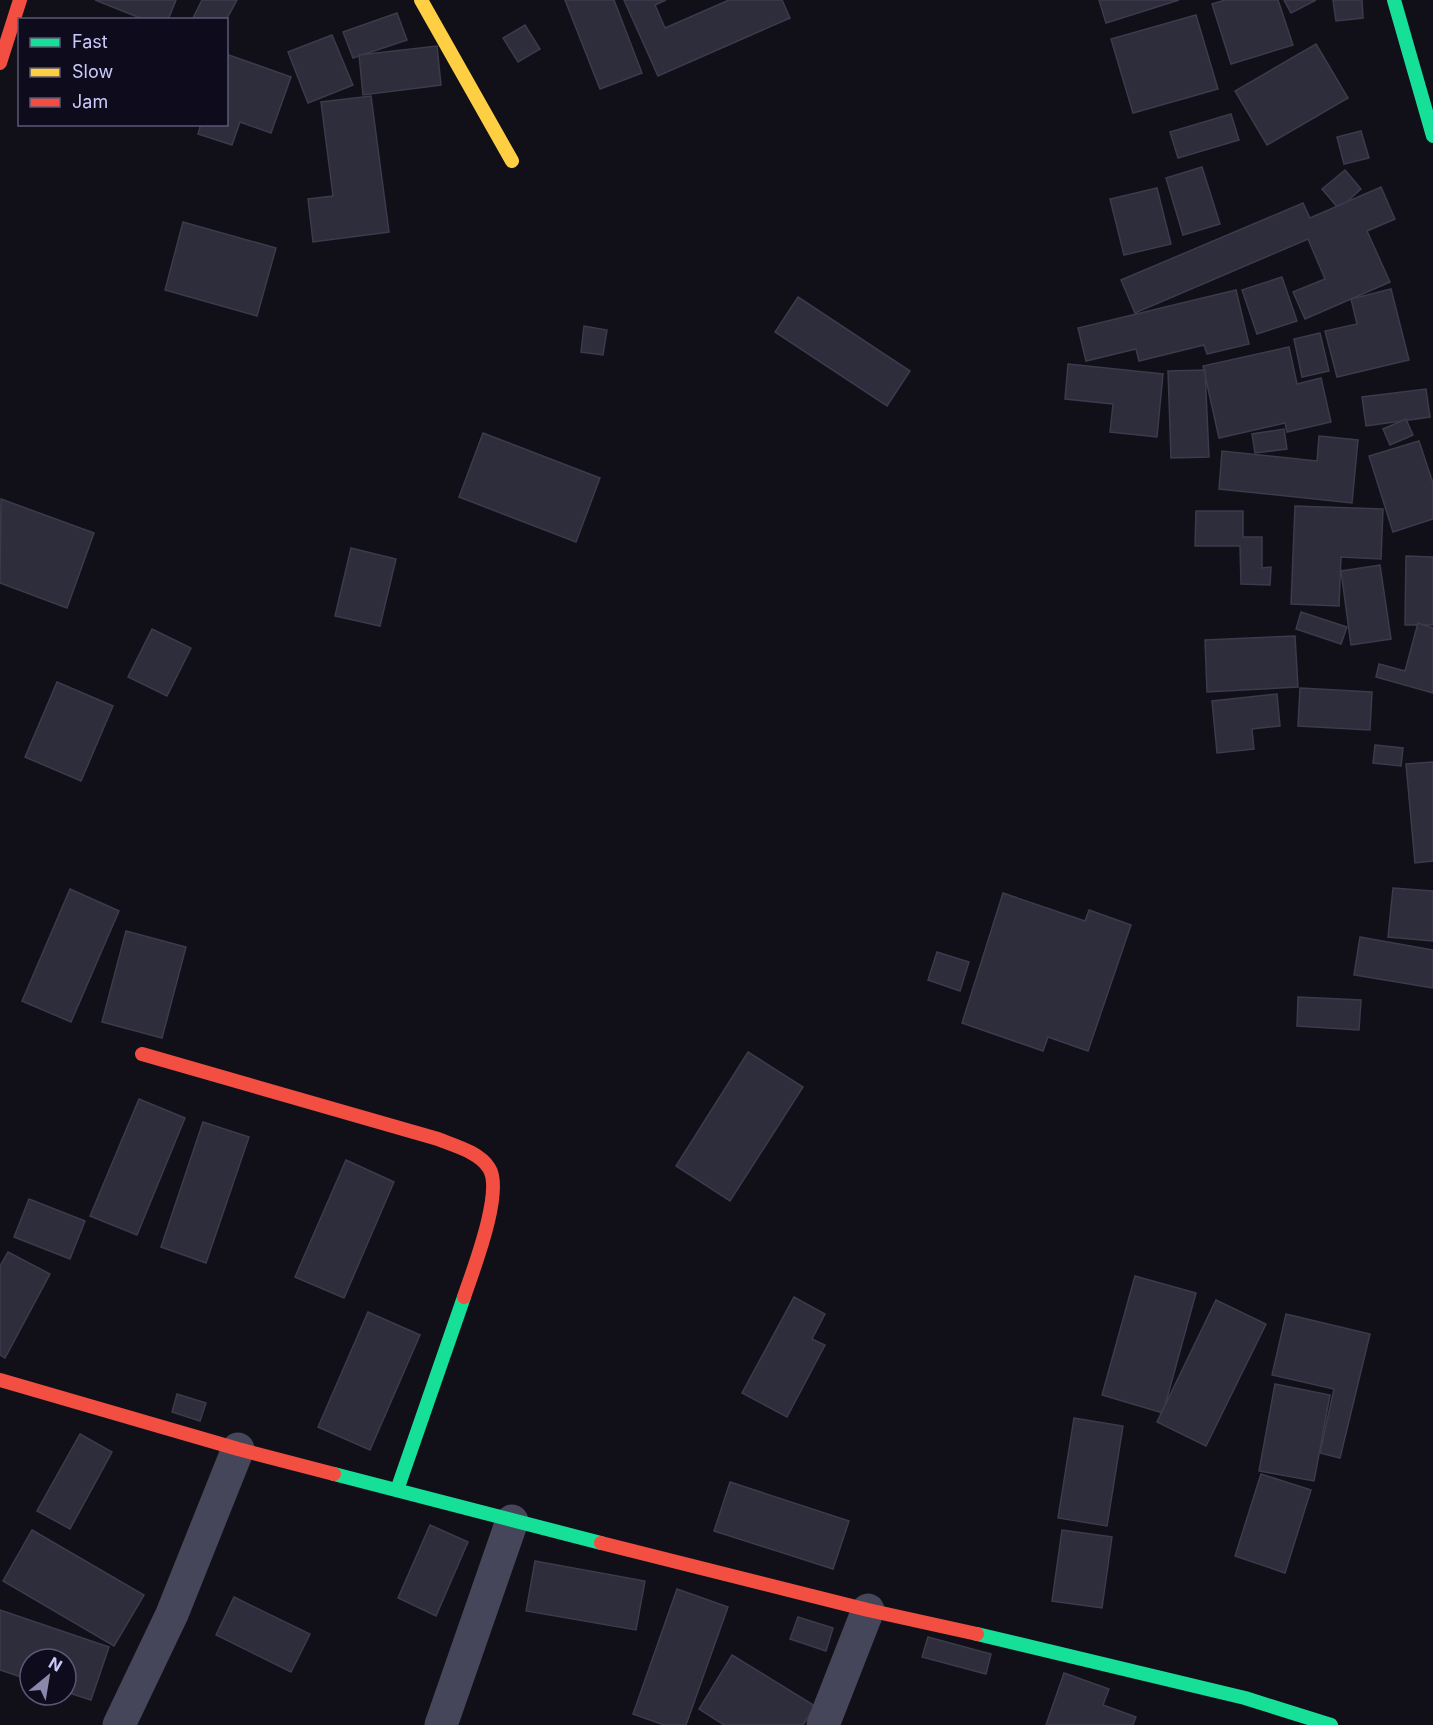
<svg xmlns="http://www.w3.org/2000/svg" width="1433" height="1725" viewBox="0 0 1433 1725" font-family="Inter,sans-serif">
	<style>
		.building { fill: #2e2d3b; stroke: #3c3a4c; stroke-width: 1.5 }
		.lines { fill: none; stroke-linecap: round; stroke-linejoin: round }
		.street { stroke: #454659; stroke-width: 33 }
		.fast { stroke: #16e098; stroke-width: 14 }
		.slow { stroke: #ffcf43; stroke-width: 14 }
		.jam { stroke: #f24e42; stroke-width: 14 }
	</style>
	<rect width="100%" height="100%" fill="#111018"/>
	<g class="building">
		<polygon points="95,0 176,0 168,20 145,20"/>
		<polygon points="202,0 237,0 226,20 196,20 193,18"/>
		<polygon points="565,0 614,0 642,73 600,89"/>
		<polygon points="624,0 666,0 655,5 665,28 729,0 782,0 790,18 658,76"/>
		<polygon points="1099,0 1179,0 1106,23"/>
		<polygon points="1225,0 1278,0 1293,45 1231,64 1212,4"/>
		<polygon points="1284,0 1316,0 1291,13"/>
		<polygon points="1333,0 1362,0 1363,18 1336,21"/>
		<polygon points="397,13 407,40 353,58 343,32"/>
		<polygon points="1196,15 1218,89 1133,113 1111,39"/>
		<polygon points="525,25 540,49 518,62 503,38"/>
		<polygon points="332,35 353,85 308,103 288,52"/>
		<polygon points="1316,44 1348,98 1267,145 1235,91"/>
		<polygon points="437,46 441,85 363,95 359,55"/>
		<polygon points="226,54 291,77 271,133 240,122 232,145 198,134 201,124 226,124"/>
		<polygon points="371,96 389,232 313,242 308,199 333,196 321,102"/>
		<polygon points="1231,114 1239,140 1178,158 1170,132"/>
		<polygon points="1361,131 1369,158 1344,164 1337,137"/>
		<polygon points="1202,167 1220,224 1183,235 1166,178"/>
		<polygon points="1345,170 1361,189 1339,209 1322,189"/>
		<polygon points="1381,187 1395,219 1367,231 1390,282 1305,319 1293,292 1325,279 1308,239 1135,313 1121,280 1303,203 1310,218"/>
		<polygon points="1157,188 1171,244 1124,255 1110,199"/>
		<polygon points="183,222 276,248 257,316 165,290"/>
		<polygon points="1282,277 1297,321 1257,334 1242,290"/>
		<polygon points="1391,289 1409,360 1337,377 1325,331 1357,324 1351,299"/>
		<polygon points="1236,290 1249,344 1207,354 1204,345 1139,361 1136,349 1086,361 1078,328"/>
		<polygon points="798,297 910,371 887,406 775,332"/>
		<polygon points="584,326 607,330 603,355 581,352"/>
		<polygon points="1320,333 1329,371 1302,377 1294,339"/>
		<polygon points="1289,347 1297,384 1321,378 1331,422 1287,432 1285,423 1219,438 1203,366"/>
		<polygon points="1068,364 1163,374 1157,437 1110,432 1113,404 1065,399"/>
		<polygon points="1205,370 1209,457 1171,458 1168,371"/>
		<polygon points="1426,389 1430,417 1366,426 1362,397"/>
		<polygon points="1406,419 1413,435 1390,445 1383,429"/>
		<polygon points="1284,429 1287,449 1255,453 1252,434"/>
		<polygon points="483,433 600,478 576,542 459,497"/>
		<polygon points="1319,436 1358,440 1352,503 1219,489 1222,451 1317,461"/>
		<polygon points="1419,441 1433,483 1433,519 1393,532 1369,456"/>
		<polygon points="1,499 94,533 67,608 0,583"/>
		<polygon points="1295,506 1383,509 1381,559 1341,557 1339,606 1291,604"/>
		<polygon points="1196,511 1243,511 1243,537 1262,537 1262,568 1271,567 1270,585 1241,584 1240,546 1195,546"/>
		<polygon points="351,548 396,559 380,626 335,616"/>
		<polygon points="1406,556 1433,557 1433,625 1405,625"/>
		<polygon points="1380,565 1391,639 1351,645 1341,571"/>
		<polygon points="1301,612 1347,627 1341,644 1296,629"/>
		<polygon points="1418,623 1433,628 1433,693 1376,677 1379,664 1405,671"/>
		<polygon points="152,629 191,648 167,696 128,677"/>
		<polygon points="1295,636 1298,687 1207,692 1205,640"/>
		<polygon points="57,682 113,706 81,781 25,757"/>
		<polygon points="1300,688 1372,692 1370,730 1298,726"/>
		<polygon points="1277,694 1280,726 1252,729 1254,749 1217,753 1212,701"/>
		<polygon points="1375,745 1403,748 1401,766 1373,763"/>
		<polygon points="1433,762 1433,861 1415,863 1406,764"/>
		<polygon points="1393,888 1433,891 1433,941 1388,937"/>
		<polygon points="70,889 119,911 71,1022 22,1001"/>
		<polygon points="1003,893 1085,921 1089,910 1131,925 1088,1051 1048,1037 1043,1051 962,1023"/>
		<polygon points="126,931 186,947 162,1038 102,1022"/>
		<polygon points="1360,937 1433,950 1433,988 1354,975"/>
		<polygon points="937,952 969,962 960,991 928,980"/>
		<polygon points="1298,997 1361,1000 1359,1030 1297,1026"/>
		<polygon points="748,1052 803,1087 730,1201 676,1166"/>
		<polygon points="139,1099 185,1118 137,1235 90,1216"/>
		<polygon points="203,1122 249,1137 206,1263 161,1247"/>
		<polygon points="346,1160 394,1182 344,1298 295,1277"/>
		<polygon points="29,1199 85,1221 70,1259 14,1237"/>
		<polygon points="8,1252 50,1274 5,1358 0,1355 0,1266"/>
		<polygon points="1135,1276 1196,1293 1163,1413 1102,1395"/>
		<polygon points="794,1297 825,1314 812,1339 825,1345 787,1417 742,1393"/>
		<polygon points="1216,1300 1266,1324 1206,1446 1157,1422"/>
		<polygon points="368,1312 420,1335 370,1450 318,1427"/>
		<polygon points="1286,1314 1370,1334 1340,1458 1320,1453 1334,1389 1272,1375"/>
		<polygon points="1275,1384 1330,1395 1314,1481 1259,1471"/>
		<polygon points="177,1394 206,1403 200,1421 172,1412"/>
		<polygon points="1074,1418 1123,1426 1107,1526 1058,1518"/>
		<polygon points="80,1434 112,1452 70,1529 37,1511"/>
		<polygon points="1261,1474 1311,1490 1285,1573 1235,1556"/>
		<polygon points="730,1482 849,1521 833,1569 714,1531"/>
		<polygon points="430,1525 468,1542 436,1616 398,1598"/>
		<polygon points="32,1530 144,1595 114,1646 3,1581"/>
		<polygon points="1062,1530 1112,1537 1102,1608 1052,1601"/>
		<polygon points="535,1561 645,1581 636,1630 526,1611"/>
		<polygon points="677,1589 728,1607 686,1725 664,1725 633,1714"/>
		<polygon points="234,1597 310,1634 291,1672 216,1635"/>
		<polygon points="0,1610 109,1647 91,1700 66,1692 66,1659 30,1659 30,1680 0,1670"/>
		<polygon points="798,1617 833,1628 826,1651 790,1639"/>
		<polygon points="928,1637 991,1654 986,1674 922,1657"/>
		<polygon points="732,1655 815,1706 803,1725 724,1725 699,1709"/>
		<polygon points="1064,1673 1109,1689 1103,1705 1136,1717 1133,1725 1046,1725"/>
	</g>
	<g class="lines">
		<g class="street">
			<polyline points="119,1725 172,1614 238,1449"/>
			<polyline points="441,1725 512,1521"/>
			<polyline points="823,1725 868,1610"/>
		</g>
		<g class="fast">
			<polyline points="1394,0 1433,136"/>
			<polyline points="334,1474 601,1543"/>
			<polyline points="397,1490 464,1297"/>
			<polyline points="977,1634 1245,1698 1331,1725"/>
		</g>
		<polyline class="slow" points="421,0 512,161"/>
		<g class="jam">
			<polyline points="0,63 20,0"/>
			<path d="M142,1054L438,1139C455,1146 479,1152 489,1168C504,1191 473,1270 464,1297"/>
			<polyline points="0,1380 238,1449 334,1474"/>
			<polyline points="601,1543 868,1610 977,1634"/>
		</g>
	</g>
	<rect x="18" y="18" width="210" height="108" fill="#0e0c1c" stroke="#5a5876" stroke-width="1.5"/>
	<rect x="30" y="38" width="30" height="9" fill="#16e098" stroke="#5a5876" stroke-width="1.5"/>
	<text x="72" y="48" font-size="18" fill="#cbcafc">Fast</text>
	<rect x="30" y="68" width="30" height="9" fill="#ffcf43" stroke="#5a5876" stroke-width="1.5"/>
	<text x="72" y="78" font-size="18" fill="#cbcafc">Slow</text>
	<rect x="30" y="98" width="30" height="9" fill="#f24e42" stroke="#5a5876" stroke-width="1.5"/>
	<text x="72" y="108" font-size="18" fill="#cbcafc">Jam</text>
	<g transform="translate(48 1677) rotate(30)"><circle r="28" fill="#0e0c1c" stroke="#5a5876" stroke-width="1.5"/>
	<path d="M0-4.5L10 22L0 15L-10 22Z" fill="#8a89ac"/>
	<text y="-9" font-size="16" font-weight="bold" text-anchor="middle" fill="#cbcafc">N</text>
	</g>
</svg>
